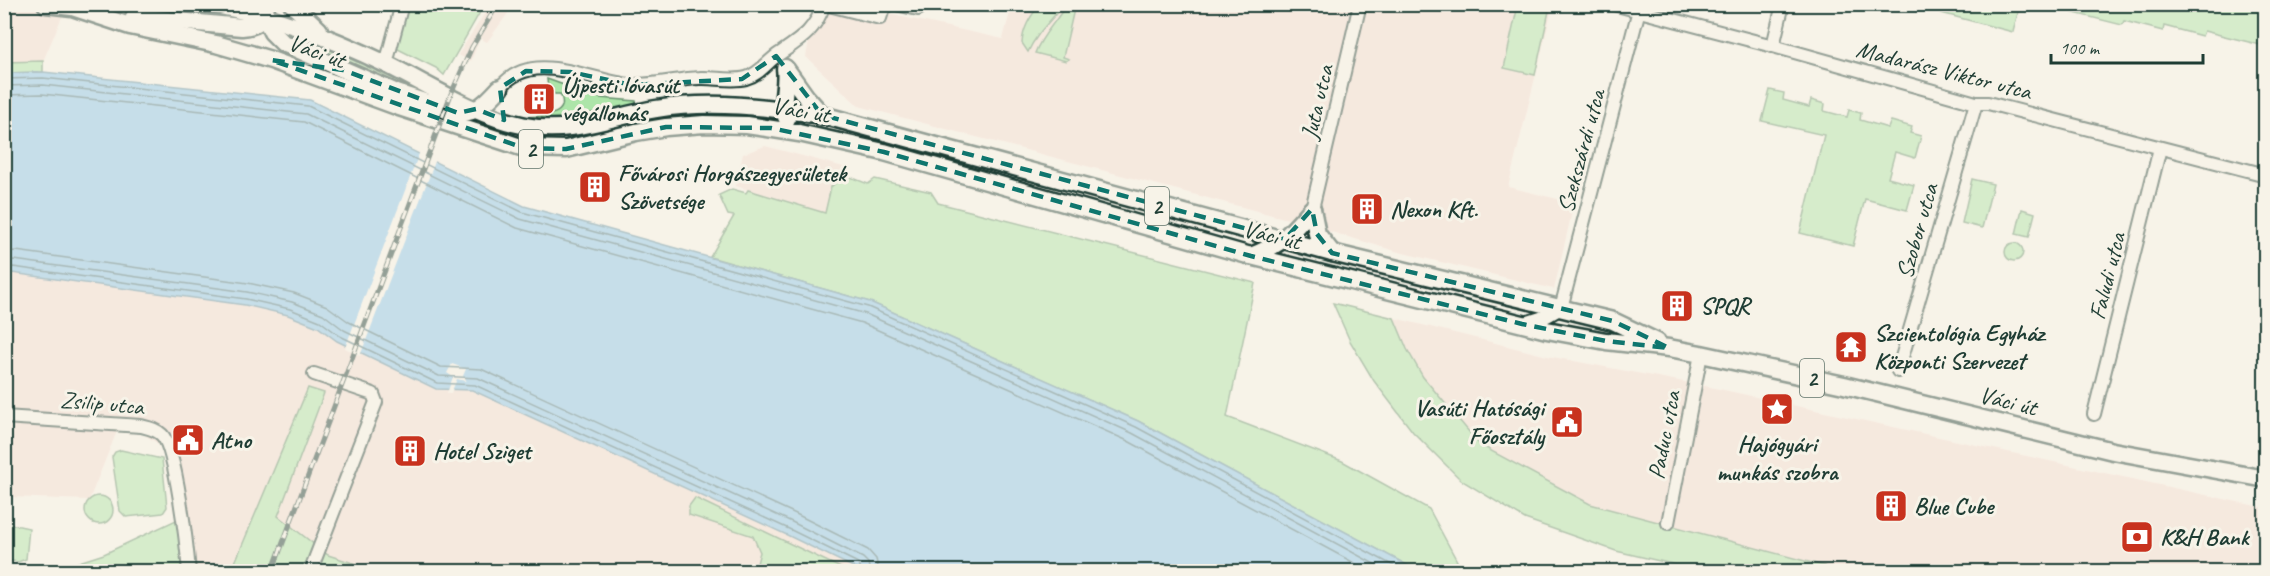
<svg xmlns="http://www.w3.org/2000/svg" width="2270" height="576" viewBox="0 0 2270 576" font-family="Caveat,sans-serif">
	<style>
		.built { fill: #f2ddd3 }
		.green { fill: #ade5a9; stroke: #66916e; stroke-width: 1.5 }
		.water { fill: #8bc6ea; stroke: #608fa1; stroke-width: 1.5 }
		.pier { fill: #f7f3e8 }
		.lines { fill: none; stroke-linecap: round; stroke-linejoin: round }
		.shore { stroke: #4a747d; stroke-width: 1.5 }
		.minor-casing { stroke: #1f3d34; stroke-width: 16 }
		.major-casing { stroke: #1f3d34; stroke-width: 21 }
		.minor { stroke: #f7f3e8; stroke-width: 12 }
		.major { stroke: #f7f3e8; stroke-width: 16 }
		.rail-casing { stroke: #1f3d34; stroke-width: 5 }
		.rail { stroke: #f7f3e8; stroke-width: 3; stroke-dasharray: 9; stroke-linecap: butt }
		.marked { fill: none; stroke: #0f766e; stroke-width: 4.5; stroke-dasharray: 12 8; stroke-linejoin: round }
		.labels { text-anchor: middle; stroke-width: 6; stroke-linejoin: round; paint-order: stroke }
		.shield { fill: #f7f3e8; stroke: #60746a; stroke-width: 1.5 }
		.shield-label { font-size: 22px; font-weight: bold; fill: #1f3d34 }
		.street-label { font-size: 24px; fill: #1f3d34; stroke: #f7f3e8 }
		.poi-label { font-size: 24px; font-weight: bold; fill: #1f3d34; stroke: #f7f3e8; text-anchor: start }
	</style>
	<rect width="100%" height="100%" fill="#f7f3e8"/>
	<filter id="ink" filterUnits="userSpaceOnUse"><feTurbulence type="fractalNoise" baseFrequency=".0167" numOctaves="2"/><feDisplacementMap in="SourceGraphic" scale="12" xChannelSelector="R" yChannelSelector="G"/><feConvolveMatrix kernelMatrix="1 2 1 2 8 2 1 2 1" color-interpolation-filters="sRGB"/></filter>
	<g filter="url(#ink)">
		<g class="built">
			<polygon points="4,5 67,5 43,61 5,62"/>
			<polygon points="490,5 514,5 487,42 480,38 471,61 458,55"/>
			<polygon points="829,5 847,5 1003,39 1012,5 1553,5 1508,187 1574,203 1554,289 1399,252 1288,219 859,106 806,57 812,25"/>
			<polygon points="765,146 847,168 845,175 831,187 825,213 736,186 743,154"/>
			<polygon points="12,273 245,305 288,315 318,327 337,341 436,389 472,390 787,535 861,571 378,571 328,555 278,516 324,394 309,388 231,571 184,571 169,470 160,445 142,433 117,431 89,500 11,497 8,468 4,467 4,281"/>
			<polygon points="1394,318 1547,356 1705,386 2265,508 2265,571 1843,571 1590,504 1480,445 1423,377 1407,349"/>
		</g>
		<g class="green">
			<polygon points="408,5 484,5 444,75 436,68 396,48"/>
			<path d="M1040,5H1063C1051,21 1037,32 1028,52L1022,43C1023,28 1030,16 1040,5Z"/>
			<path d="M1066,5H1075L1063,57L1069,59L1066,61L1035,53C1042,35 1056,22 1066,5Z"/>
			<polygon points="1518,5 1549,11 1535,75 1504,68"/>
			<polygon points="1911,5 2020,5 2013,32"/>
			<polygon points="2042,5 2265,5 2265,46 2204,31 2202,36 2164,26 2163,31 2124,21 2122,25"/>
			<polygon points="117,7 166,7 243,17 242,21 117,10"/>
			<polygon points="285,32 306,38 427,95 374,79 284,36"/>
			<polygon points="43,61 43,72 5,73 4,62"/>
			<path d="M547,79L600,98L636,101L637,109L550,125L523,117C538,116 572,118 560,94H554L552,89H548Z"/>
			<polygon points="1770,90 1784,93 1783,100 1809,107 1811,100 1825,104 1824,111 1847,117 1849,110 1861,113 1860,120 1888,128 1891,121 1912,127 1910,133 1921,136 1915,158 1895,152 1888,178 1914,185 1907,210 1865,199 1853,246 1800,233 1824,135 1762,121"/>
			<polygon points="845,175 868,184 875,179 931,192 938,203 1255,283 1227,417 1342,461 1429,509 1457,561 1449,571 1418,571 1138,421 870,302 710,257 734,216 728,215 719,195 732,189 746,193 748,190 825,213 831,187"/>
			<polygon points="1972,179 1993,184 1982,228 1962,223"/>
			<polygon points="2022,209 2035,213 2029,237 2016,234"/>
			<circle cx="2014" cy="252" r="9"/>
			<polygon points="1333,303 1394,318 1407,349 1423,377 1480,445 1590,504 1843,571 1752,571 1740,566 1738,571 1703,571 1616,551 1525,519 1461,480 1413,432 1374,381 1350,341"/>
			<polygon points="308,388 324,393 278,516 328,555 378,571 231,572"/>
			<polygon points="121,450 162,459 167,507 163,513 126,517 120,511 112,457 115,452"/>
			<circle cx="99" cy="510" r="14"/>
			<polygon points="695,498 847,571 755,571 760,552 753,536 689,515 689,506"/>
			<polygon points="176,520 184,571 48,572 104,554"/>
			<polygon points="10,524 29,528 26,559 18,562 7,560 4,552 7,527"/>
		</g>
		<polygon class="water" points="43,72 310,100 524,206 870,302 1138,421 1418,571 861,571 787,535 472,390 436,389 337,341 318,327 288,315 245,305 12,273 5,281 4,73"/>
		<g class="pier">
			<polygon points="420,151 436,159 360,356 345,348"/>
			<polygon points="452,364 466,369 463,376 466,379 465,381 457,379 451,393 447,393 453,377 447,373"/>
		</g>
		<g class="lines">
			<g class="shore">
				<polyline points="4,79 43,78 308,106 522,212 868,307 1136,427 1405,572"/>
				<polyline points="4,86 43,85 306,114 520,219 866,314 1132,433 1389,572"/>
				<polyline points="4,95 42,94 304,122 517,228 862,323 1128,441 1371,572"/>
				<polyline points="4,252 16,251 248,283 294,293 327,306 349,322 441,367 481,369 796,514 868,550 876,559 879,572"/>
				<polyline points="4,262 14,260 247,292 292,302 323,314 344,330 439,376 478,378 792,522 863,558 868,563 870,572"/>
				<polyline points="4,272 13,267 246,299 290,309 320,321 340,336 437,383 475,385 789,529 858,563 862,572"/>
			</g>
			<g class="minor-casing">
				<g id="minor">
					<polyline points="825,4 880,18 883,9 890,4"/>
					<polyline points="896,4 918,9 925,4"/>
					<polyline points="1613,4 1773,46 1976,103 1988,103 2266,175"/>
					<polyline points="1773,46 1783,4"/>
					<polyline points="386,64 402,4"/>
					<path d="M500,88C532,47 591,82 631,85C654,86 677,79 700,78C714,77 732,82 746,78C759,75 768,61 779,54C801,39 815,31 824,4"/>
					<polyline points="1312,209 1360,4"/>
					<polyline points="1522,324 1547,316 1561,308 1640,6"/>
					<polyline points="1898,371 1976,103"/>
					<polyline points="2094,414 2160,148"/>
					<path d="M4,417L141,426C149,428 156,429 162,435C176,449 187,548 189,572"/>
					<polyline points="1668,523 1701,354"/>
					<polyline points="310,572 376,402 373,394 314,374"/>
				</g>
			</g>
			<g class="major-casing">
				<g id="major">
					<polyline points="46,4 72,7 130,26 216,44 271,60 399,107 524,148 566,149 636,132 666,127 704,124 747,125 799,133 884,152 1251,256 1547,330 1606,341 1669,348 1701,354 1844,385 2113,451 2266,479"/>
					<path d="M211,4C273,15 329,37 386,64C431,86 477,117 526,126C570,135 613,116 656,109C712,100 766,107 822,115L1332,253L1613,321L1657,342"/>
					<polyline points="292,4 319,30"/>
					<path d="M264,15L272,32L283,43L397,93L458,113C476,115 489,100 500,88"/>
					<path d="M134,17L242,27C257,26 263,21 266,6"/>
					<path d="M785,68C788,85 779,104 787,119"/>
					<polyline points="786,69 806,97 822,115"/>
					<polyline points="1312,209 1317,234 1332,253"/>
					<path d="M1251,256C1284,243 1289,235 1312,209"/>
				</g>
			</g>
			<use href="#minor" class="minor"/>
			<use href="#major" class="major"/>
			<g class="rail-casing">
				<polyline id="rail" points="272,572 451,94 472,47 498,4"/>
			</g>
			<use href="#rail" class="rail"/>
		</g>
	</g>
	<path d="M0 0H2270V576H0ZM776,56L822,115L1285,239L1312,209L1317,234L1332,253L1613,321L1669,348L1606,341L1522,324L1251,256L884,152L771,128L666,127L566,149L524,148L271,60L343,70L458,113L476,109L504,120L500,88L526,71L570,72L632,85L742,79Z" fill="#f7f3e8" fill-opacity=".55" fill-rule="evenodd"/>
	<path class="marked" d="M776,56L822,115L1285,239L1312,209L1317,234L1332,253L1613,321L1669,348L1606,341L1522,324L1251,256L884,152L771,128L666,127L566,149L524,148L271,60L343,70L458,113L476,109L504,120L500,88L526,71L570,72L632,85L742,79Z"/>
	<defs>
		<g id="building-square" transform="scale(1.725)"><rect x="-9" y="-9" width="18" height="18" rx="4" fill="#c8321e" stroke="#f7f3e8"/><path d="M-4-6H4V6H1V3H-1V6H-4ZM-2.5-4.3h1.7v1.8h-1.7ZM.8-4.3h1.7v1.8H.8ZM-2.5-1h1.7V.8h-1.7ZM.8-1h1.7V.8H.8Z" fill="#fff"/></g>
		<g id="temple-square" transform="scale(1.725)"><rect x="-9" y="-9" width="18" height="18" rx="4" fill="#c8321e" stroke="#f7f3e8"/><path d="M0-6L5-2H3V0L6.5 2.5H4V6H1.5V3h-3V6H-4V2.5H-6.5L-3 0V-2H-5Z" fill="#fff"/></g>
		<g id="sight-square" transform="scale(1.725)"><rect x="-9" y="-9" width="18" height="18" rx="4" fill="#c8321e" stroke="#f7f3e8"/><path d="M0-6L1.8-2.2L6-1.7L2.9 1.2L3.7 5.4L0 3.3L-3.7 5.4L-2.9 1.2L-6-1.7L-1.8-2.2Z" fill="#fff"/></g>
		<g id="civic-square" transform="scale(1.725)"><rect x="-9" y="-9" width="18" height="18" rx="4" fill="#c8321e" stroke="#f7f3e8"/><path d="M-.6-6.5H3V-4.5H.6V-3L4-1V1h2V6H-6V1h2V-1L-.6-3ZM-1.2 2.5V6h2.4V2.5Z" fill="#fff"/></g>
		<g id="bank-square" transform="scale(1.725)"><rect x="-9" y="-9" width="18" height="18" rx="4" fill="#c8321e" stroke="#f7f3e8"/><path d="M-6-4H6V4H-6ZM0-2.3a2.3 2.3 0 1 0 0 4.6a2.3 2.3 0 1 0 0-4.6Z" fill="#fff"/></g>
	</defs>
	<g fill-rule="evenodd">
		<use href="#building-square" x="539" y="99"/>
		<use href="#building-square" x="595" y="187"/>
		<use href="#building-square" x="1367" y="209"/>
		<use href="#building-square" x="1677" y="306"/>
		<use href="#temple-square" x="1851" y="347"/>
		<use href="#sight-square" x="1777" y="409"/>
		<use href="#civic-square" x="1567" y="422"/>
		<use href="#civic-square" x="188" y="440"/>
		<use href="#building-square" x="410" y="451"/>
		<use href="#building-square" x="1891" y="506"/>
		<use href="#bank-square" x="2137" y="537"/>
	</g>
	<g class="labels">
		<g class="shield">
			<rect x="519" y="130" width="24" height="38" rx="4.5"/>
			<rect x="1145" y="187" width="24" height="38" rx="4.5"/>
			<rect x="1800" y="359" width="24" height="38" rx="4.5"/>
		</g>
		<g class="shield-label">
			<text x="531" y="157">2</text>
			<text x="1157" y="214">2</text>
			<text x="1812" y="386">2</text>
		</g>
		<g class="street-label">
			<text transform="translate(317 51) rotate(20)" y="8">Váci út</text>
			<text transform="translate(1944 70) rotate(14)" y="8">Madarász Viktor utca</text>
			<text transform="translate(1317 102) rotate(-77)" y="8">Juta utca</text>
			<text transform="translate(801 110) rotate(10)" y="8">Váci út</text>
			<text transform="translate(1581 151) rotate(-75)" y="8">Szekszárdi utca</text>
			<text transform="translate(1917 231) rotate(-74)" y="8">Szobor utca</text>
			<text transform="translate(1272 235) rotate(14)" y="8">Váci út</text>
			<text transform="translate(2107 276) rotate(-76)" y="8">Faludi utca</text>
			<text transform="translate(2008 401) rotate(14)" y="8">Váci út</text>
			<text transform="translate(102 403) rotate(5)" y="8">Zsilip utca</text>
			<text transform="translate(1664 435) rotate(-79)" y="8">Paduc utca</text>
		</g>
		<g class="poi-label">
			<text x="562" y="93">Újpesti lóvasút<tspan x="562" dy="28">végállomás</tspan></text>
			<text x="618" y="181">Fővárosi Horgászegyesületek<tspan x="618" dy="28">Szövetsége</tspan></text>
			<text x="1390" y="217">Nexon Kft.</text>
			<text x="1700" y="314">SPQR</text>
			<text x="1874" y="341">Szcientológia Egyház<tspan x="1874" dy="28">Központi Szervezet</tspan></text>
			<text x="1544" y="416" text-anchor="end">Vasúti Hatósági<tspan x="1544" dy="28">Főosztály</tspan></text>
			<text x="211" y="448">Atno</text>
			<text x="1777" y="452" text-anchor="middle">Hajógyári<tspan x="1777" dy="28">munkás szobra</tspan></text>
			<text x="433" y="459">Hotel Sziget</text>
			<text x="1914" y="514">Blue Cube</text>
			<text x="2160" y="545">K&amp;H Bank</text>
		</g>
	</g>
	<rect width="2270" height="576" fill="none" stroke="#f7f3e8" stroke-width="24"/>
	<rect x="12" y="12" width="2246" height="552" fill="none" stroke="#1f3d34" stroke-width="2" filter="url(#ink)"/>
	<path d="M2051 54v9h152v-9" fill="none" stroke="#1f3d34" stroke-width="3"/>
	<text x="2060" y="54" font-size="18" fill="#1f3d34" stroke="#f7f3e8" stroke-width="4.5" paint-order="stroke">100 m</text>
</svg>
